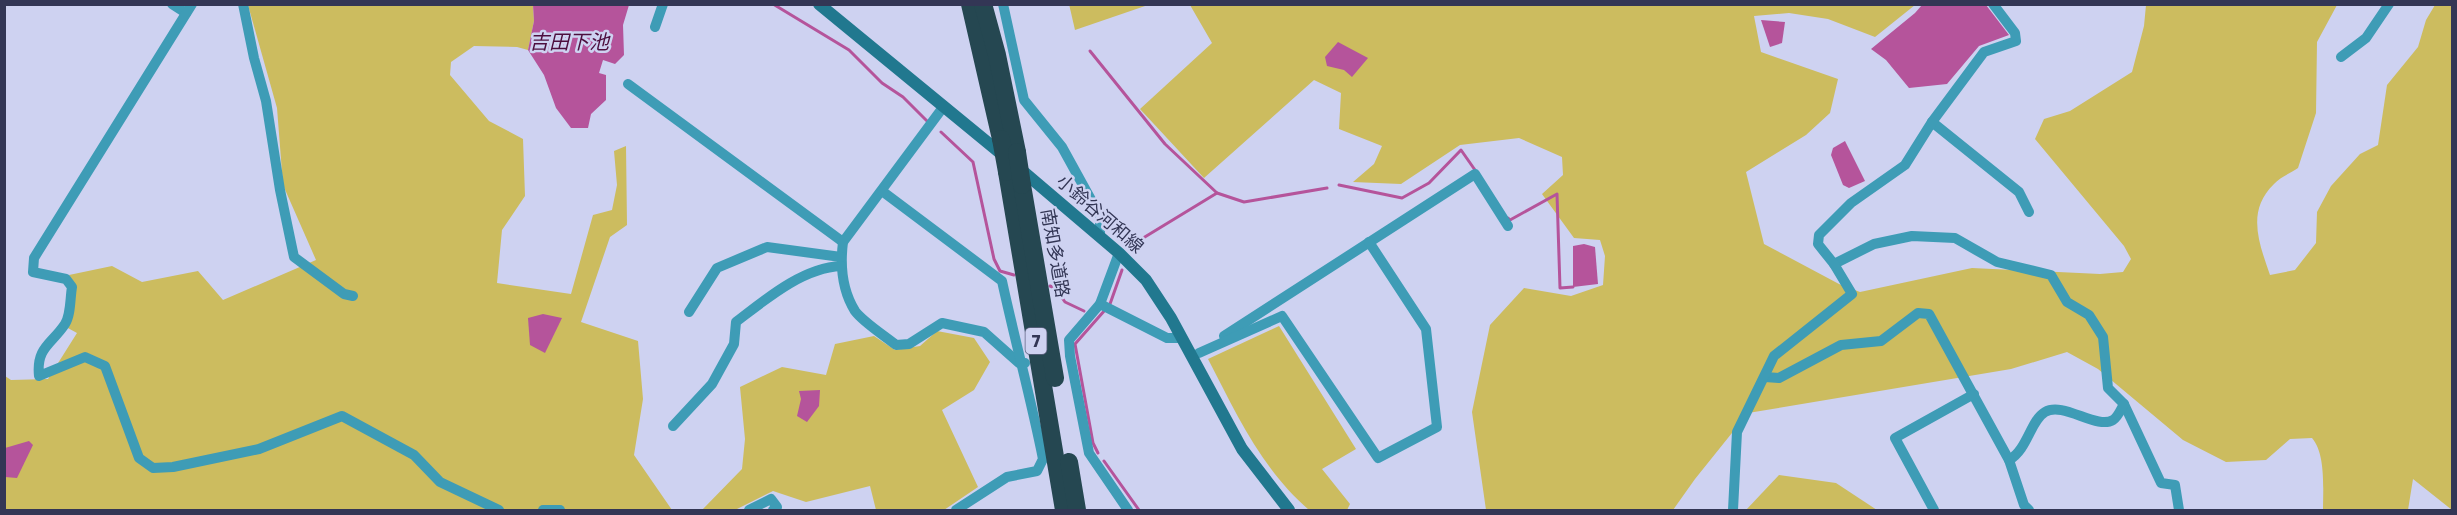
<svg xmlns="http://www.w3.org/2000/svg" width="2457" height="515" viewBox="0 0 2457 515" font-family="'Golos Text','Noto Sans JP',sans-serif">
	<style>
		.green { fill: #ccbc5f }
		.water { fill: #b5549b }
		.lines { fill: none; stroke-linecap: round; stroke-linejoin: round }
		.stream { stroke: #b5549b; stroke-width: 3 }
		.minor { stroke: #3e9cb6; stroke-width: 10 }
		.secondary { stroke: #21788f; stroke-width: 12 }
		.motorway { stroke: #254751; stroke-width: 18 }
		.motorway-bridge { stroke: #254751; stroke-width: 18 }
		.labels { text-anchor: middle; stroke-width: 5; stroke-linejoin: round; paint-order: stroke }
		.shield { fill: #ced2f1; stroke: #626584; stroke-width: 1.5 }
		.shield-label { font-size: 16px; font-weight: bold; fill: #333655 }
		.street-label { font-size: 18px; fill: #333655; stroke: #ced2f1 }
		.water-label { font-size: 20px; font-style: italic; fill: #4d0e3e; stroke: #ced2f1 }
	</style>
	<rect width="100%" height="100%" fill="#ced2f1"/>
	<g class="green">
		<polygon points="1069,4 1148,4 1148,5 1075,30"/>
		<polygon points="248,5 533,5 534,21 528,50 517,47 474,46 451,62 450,75 489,121 523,139 525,196 502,230 497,283 571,294 593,215 612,210 617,185 614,151 626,146 627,225 610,237 581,322 638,341 643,399 634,455 672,510 5,510 5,376 11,380 48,379 77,333 66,327 75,287 69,275 112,266 142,282 198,271 223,300 316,260 283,185 277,108"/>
		<path d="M1190,5H1915L1875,37L1828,19L1789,13L1754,16L1761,52L1838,79L1830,113L1806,135L1746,172L1764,244L1839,284L1860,292L1972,268L2100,274L2123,272L2131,259L2124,246L2035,139L2044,119L2070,111L2132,72L2144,26L2146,5H2337L2317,42L2316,113L2298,168C2291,173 2280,177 2274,184C2246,211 2259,243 2270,275L2295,270L2316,243L2317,212L2331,186L2360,154L2378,145L2387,85L2418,47L2426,20L2435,5H2452V510L2413,479L2408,510H2323C2323,490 2326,454 2312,438L2290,439L2266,460L2226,462L2183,440L2098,369L2067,352L2011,369L1748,413L1695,479L1673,510H1486L1472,412L1490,325L1524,288L1571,296L1603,285L1605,256L1600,240L1574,238L1542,194L1563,175L1562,157L1519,138L1460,145L1401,184L1353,182L1374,164L1382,146L1339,129L1341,93L1314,80L1204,178L1140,109L1212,43Z"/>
		<path d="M1279,326L1356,449L1322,469L1350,504L1347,510H1309C1262,470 1236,413 1208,359Z"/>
		<polygon points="937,331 974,338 990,362 974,390 942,410 978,487 944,510 876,510 870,486 806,502 773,491 735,510 702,510 742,469 745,439 740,387 782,367 826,375 835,344 874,336 895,350 920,346"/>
		<polygon points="1779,475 1836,483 1877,510 1746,510"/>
	</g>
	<g class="water">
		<polygon points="533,5 629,5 623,25 624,55 615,64 603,60 599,73 606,75 606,100 591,114 588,128 571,128 556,108 544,75 528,50 534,21"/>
		<polygon points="1922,5 1986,5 2009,35 1979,46 1947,84 1909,88 1886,60 1871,49 1915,13"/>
		<polygon points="1761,20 1785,22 1782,43 1770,47"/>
		<polygon points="1338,42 1368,58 1352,77 1344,70 1327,66 1325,57"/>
		<polygon points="1845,141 1865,181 1849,188 1843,185 1831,155 1833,148"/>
		<polygon points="1584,244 1595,247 1598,284 1573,287 1573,246"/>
		<polygon points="543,314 562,318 545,353 530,345 528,318"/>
		<polygon points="820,390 819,406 807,422 797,416 801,399 799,391"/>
		<polygon points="29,441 33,445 17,478 5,477 5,448"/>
	</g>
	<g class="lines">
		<g class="stream">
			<polyline points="773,4 849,50 882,83 903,97 928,122"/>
			<polyline points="1090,51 1165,144 1217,193 1130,246"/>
			<polyline points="941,132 973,162 994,259 1000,271 1014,275"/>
			<polyline points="1339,185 1402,198 1429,183 1461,150 1475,170"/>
			<polyline points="1217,193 1244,202 1327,188"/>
			<polyline points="1508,218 1510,220 1557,194 1560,288 1573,287"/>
			<polyline points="1050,286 1055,288 1065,302 1084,311"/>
			<polyline points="1110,304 1122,270"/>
			<polyline points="1098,453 1093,443 1075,344 1105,310"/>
			<polyline points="1104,461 1139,510"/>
		</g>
		<g class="minor">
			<polyline points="172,4 186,13"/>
			<path d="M192,4L34,258L33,272L66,279L72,287C70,298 71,315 65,324C52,344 36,347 39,376L85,357L105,366L139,458L153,468L173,467L259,449L342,416L414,455L440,482L499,510"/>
			<polyline points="243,4 254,58 266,101 280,190 294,257 344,294 353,296"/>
			<polyline points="1003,4 1024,100 1062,147 1100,216 1100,237"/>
			<polyline points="655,27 663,4"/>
			<polyline points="2341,57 2366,38 2389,4"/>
			<polyline points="628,84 843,242"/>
			<path d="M944,106L843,242C840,266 842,290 855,311C863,322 885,336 896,345L909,344L942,323L984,332L1019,363H1025"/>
			<polyline points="1932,122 2019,192 2029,212"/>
			<path d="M882,191L1002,281C1015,341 1031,399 1043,459L1037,471L1007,477L956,510"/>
			<polyline points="1119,253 1100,304 1069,340 1070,356 1089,453 1128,510"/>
			<polyline points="1834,264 1874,244 1912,236 1955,238 1997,262 2051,275 2067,302 2089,315 2103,337 2108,388 2124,404 2161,483 2175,485 2179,510"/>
			<polyline points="1100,304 1167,338 1181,338"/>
			<polyline points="689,312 717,268 767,247 841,257"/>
			<polyline points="1224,336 1475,174 1508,226"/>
			<polyline points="1199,353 1282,316 1378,458 1437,427 1426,329 1369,242"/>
			<polyline points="1765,377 1779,378 1841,345 1881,341 1918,313 1929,314 2009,460 2024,505 2029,510"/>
			<path d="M673,426L712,384L734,344L736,322C766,299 802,268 841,266"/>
			<path d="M2009,460C2028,449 2030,421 2045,412C2063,401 2097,430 2113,420C2118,417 2121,409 2124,404"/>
			<polyline points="543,510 560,510"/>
			<polyline points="749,510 771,499 777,507 773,510"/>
			<polyline points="1733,510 1737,432 1774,356 1852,294 1834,264 1818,244 1819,235 1851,203 1905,165 1932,122 1984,52 2016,41 2015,33 1993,4"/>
			<polyline points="1934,510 1895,438 1974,394"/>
		</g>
		<g class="secondary">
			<polyline points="819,4 1004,156"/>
			<polyline points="1018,167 1119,253 1146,280 1171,318 1242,449 1289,510"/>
		</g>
		<g class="motorway">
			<polyline points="970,4 1001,139"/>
			<polyline points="983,4 997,55 1017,152"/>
			<polyline points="1007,172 1064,510"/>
			<polyline points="1022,185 1055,378"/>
			<polyline points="1069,462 1077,510"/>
		</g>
		<g class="motorway-bridge">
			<polyline points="1001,139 1007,172"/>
			<polyline points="1017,152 1022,185"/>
		</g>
	</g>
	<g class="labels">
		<rect class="shield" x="1025.5" y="328" width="21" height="26" rx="4.5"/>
		<g class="shield-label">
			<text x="1036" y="347">7</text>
		</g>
		<g class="street-label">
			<text transform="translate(1100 214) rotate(41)" y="6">小鈴谷河和線</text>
			<text transform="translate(1055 253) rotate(80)" y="6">南知多道路</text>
		</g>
		<g class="water-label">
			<text x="569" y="49">吉田下池</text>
		</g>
	</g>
	<rect width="2457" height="515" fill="none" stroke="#333655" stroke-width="12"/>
</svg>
